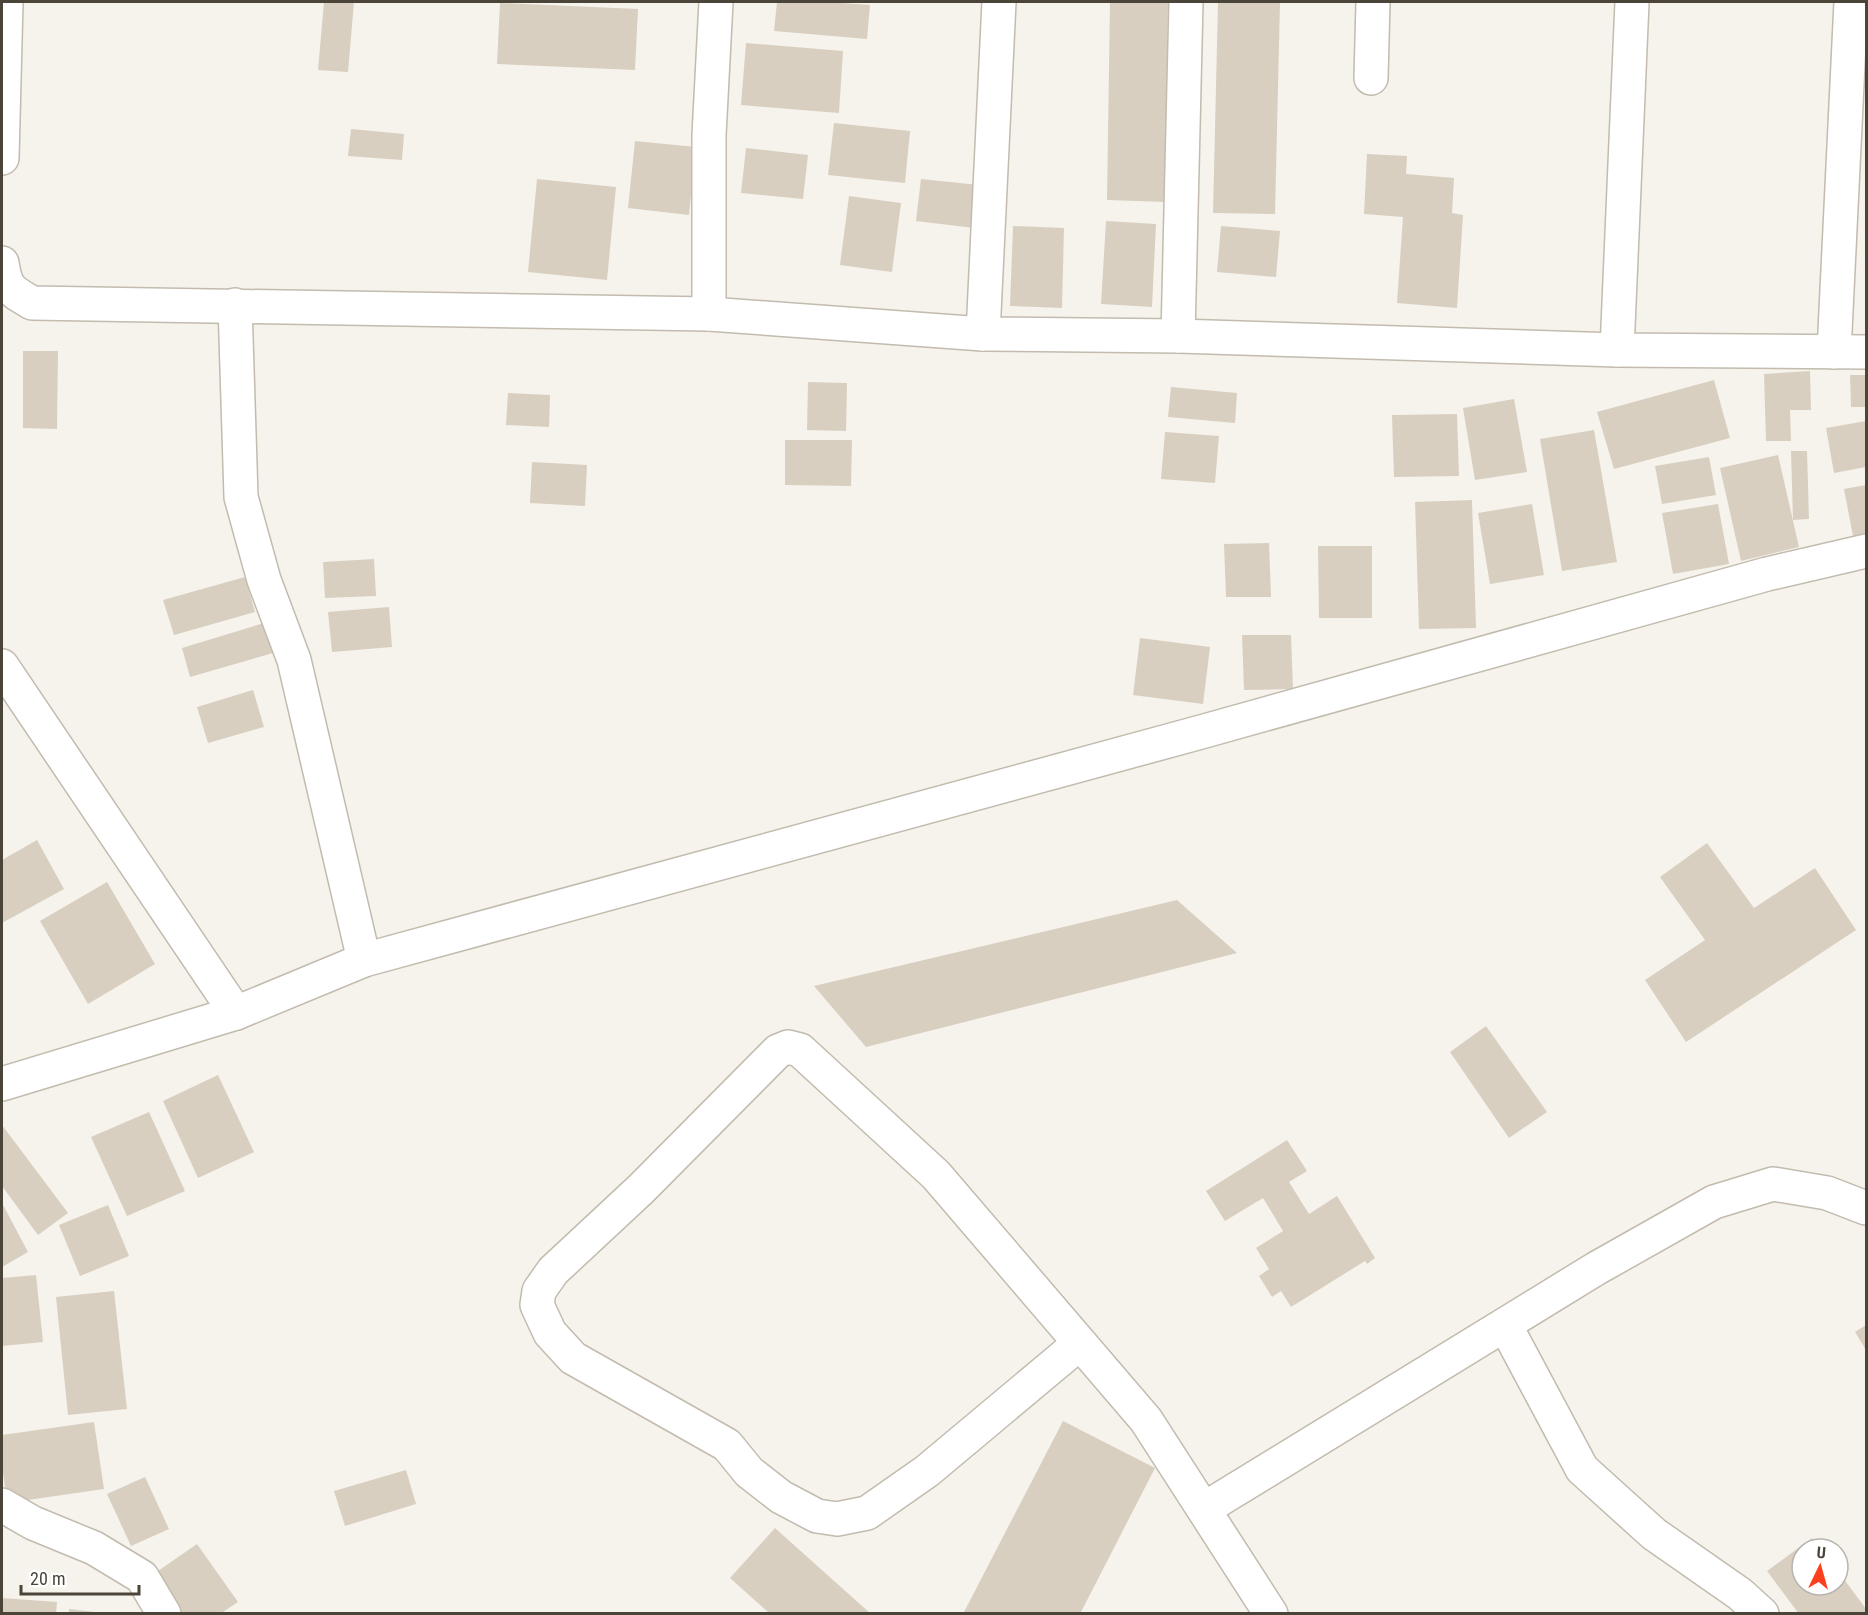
<svg xmlns="http://www.w3.org/2000/svg" width="1868" height="1615" viewBox="0 0 1868 1615" font-family="'Roboto Condensed',sans-serif">
	<style>
		.building { fill: #d8cfc1 }
		.lines { fill: none; stroke-linecap: round; stroke-linejoin: round }
		.minor-casing { stroke: #c2bbae; stroke-width: 36 }
		.minor { stroke: #fff; stroke-width: 33 }
	</style>
	<rect width="100%" height="100%" fill="#f6f3ec"/>
	<g class="building">
		<polygon points="324,2 354,2 348,72 318,70"/>
		<polygon points="777,2 828,2 870,5 867,39 774,31"/>
		<polygon points="1110,2 1168,2 1165,202 1107,200"/>
		<polygon points="1218,2 1280,2 1275,214 1213,213"/>
		<polygon points="500,3 638,9 635,70 497,64"/>
		<polygon points="746,43 843,51 839,113 741,105"/>
		<polygon points="834,123 910,131 905,183 828,175"/>
		<polygon points="351,129 404,134 402,160 348,156"/>
		<polygon points="635,141 696,147 689,215 628,208"/>
		<polygon points="746,148 808,155 803,199 741,193"/>
		<polygon points="1367,154 1407,156 1406,174 1454,178 1452,213 1463,215 1457,308 1397,303 1403,217 1364,214"/>
		<polygon points="537,179 616,187 607,280 528,272"/>
		<polygon points="921,179 979,185 974,228 916,221"/>
		<polygon points="849,196 901,203 892,272 840,265"/>
		<polygon points="1106,221 1156,224 1152,307 1101,304"/>
		<polygon points="1013,226 1064,228 1062,308 1010,306"/>
		<polygon points="1221,226 1280,231 1276,277 1217,272"/>
		<polygon points="23,351 58,351 57,429 23,428"/>
		<polygon points="1810,371 1811,410 1790,410 1791,441 1766,441 1764,374"/>
		<polygon points="1850,375 1866,375 1866,407 1851,407"/>
		<polygon points="1714,380 1730,438 1614,469 1597,412"/>
		<polygon points="808,382 847,383 846,431 807,430"/>
		<polygon points="1171,387 1237,393 1235,423 1168,417"/>
		<polygon points="508,393 550,395 549,427 506,425"/>
		<polygon points="1514,399 1527,472 1475,480 1463,408"/>
		<polygon points="1457,414 1459,476 1394,477 1392,415"/>
		<polygon points="1866,421 1866,467 1834,473 1826,428"/>
		<polygon points="1594,430 1617,562 1562,571 1540,439"/>
		<polygon points="1165,432 1219,436 1215,483 1161,479"/>
		<polygon points="785,440 852,440 851,486 785,485"/>
		<polygon points="1791,451 1807,451 1809,519 1793,520"/>
		<polygon points="1778,455 1799,547 1741,561 1720,468"/>
		<polygon points="1709,457 1716,495 1662,504 1655,466"/>
		<polygon points="532,462 587,465 585,506 530,503"/>
		<polygon points="1866,485 1866,533 1853,536 1844,489"/>
		<polygon points="1472,500 1476,628 1419,629 1415,502"/>
		<polygon points="1532,504 1544,575 1490,584 1478,513"/>
		<polygon points="1718,504 1729,564 1673,574 1662,513"/>
		<polygon points="1269,543 1271,597 1226,597 1224,544"/>
		<polygon points="1318,546 1372,546 1372,618 1319,618"/>
		<polygon points="374,559 376,596 325,598 323,562"/>
		<polygon points="245,577 255,612 174,635 163,600"/>
		<polygon points="389,607 392,647 332,652 328,612"/>
		<polygon points="264,623 273,653 190,677 182,648"/>
		<polygon points="1242,635 1291,635 1293,689 1244,690"/>
		<polygon points="1140,638 1210,647 1203,704 1133,695"/>
		<polygon points="253,690 264,727 208,743 197,707"/>
		<polygon points="37,840 64,889 2,923 2,860"/>
		<polygon points="1707,843 1754,908 1815,868 1856,930 1686,1042 1645,980 1705,940 1660,877"/>
		<polygon points="107,882 155,964 88,1004 40,921"/>
		<polygon points="1177,900 1237,953 866,1047 814,986"/>
		<polygon points="1486,1026 1547,1112 1509,1138 1450,1052"/>
		<polygon points="218,1075 254,1152 198,1178 163,1101"/>
		<polygon points="149,1112 185,1191 127,1216 91,1137"/>
		<polygon points="2,1125 68,1213 38,1235 2,1186"/>
		<polygon points="1287,1140 1307,1171 1289,1182 1309,1214 1337,1196 1375,1258 1367,1264 1365,1261 1291,1307 1281,1291 1272,1297 1259,1276 1269,1269 1256,1248 1283,1231 1263,1198 1225,1221 1206,1191"/>
		<polygon points="2,1203 28,1252 2,1267"/>
		<polygon points="108,1205 129,1256 80,1276 59,1225"/>
		<polygon points="36,1275 43,1342 2,1346 2,1278"/>
		<polygon points="114,1291 127,1409 68,1415 56,1297"/>
		<polygon points="1866,1325 1866,1350 1855,1332"/>
		<polygon points="1063,1421 1155,1468 1080,1614 963,1614"/>
		<polygon points="94,1422 104,1489 7,1503 2,1464 2,1435"/>
		<polygon points="406,1470 416,1504 345,1526 334,1491"/>
		<polygon points="145,1477 169,1529 131,1546 107,1494"/>
		<polygon points="775,1528 871,1614 770,1614 730,1578"/>
		<polygon points="1812,1538 1821,1549 1802,1549 1802,1585 1838,1585 1838,1571 1866,1609 1866,1614 1799,1614 1767,1571"/>
		<polygon points="197,1544 238,1602 220,1614 168,1614 145,1580"/>
		<polygon points="2,1598 57,1602 56,1614 2,1614"/>
		<polygon points="69,1609 95,1612 95,1614 69,1614"/>
	</g>
	<g class="lines">
		<g class="minor-casing">
			<g id="minor">
				<polyline points="1371,78 1373,2"/>
				<polyline points="2,158 6,2"/>
				<path d="M2,263C6,289 10,290 32,303L709,314L983,334L1178,336L1617,350L1866,352"/>
				<polyline points="235,305 241,497 264,580 294,660 364,960"/>
				<polyline points="709,314 709,135 716,2"/>
				<polyline points="983,334 999,2"/>
				<polyline points="1178,336 1186,2"/>
				<polyline points="1617,350 1632,2"/>
				<polyline points="1834,352 1851,2"/>
				<polyline points="2,666 236,1013"/>
				<polyline points="2,1084 236,1013 364,960 1201,732 1767,574 1866,551"/>
				<polyline points="1505,1325 1582,1469 1654,1534 1740,1594 1762,1614"/>
				<polyline points="1080,1343 927,1471 867,1513 837,1519 817,1516 781,1497 749,1472 727,1445 573,1358 550,1333 537,1305 539,1291 553,1271 641,1189 778,1051 788,1047 800,1050 936,1175 1146,1420 1271,1614"/>
				<polyline points="2,1505 33,1523 94,1548 142,1577 164,1614"/>
				<polyline points="1204,1509 1597,1268 1714,1202 1773,1184 1827,1193 1866,1208"/>
			</g>
		</g>
		<use href="#minor" class="minor"/>
	</g>
	<rect width="1868" height="1615" fill="none" stroke="#4b4439" stroke-width="6"/>
	<g transform="translate(1820 1567) rotate(5)"><circle r="28" fill="#ffffff" stroke="#b7b4b0" stroke-width="1.5"/>
	<path d="M0-4.5L10 22L0 15L-10 22Z" fill="#fc3f1d"/>
	<text y="-9" font-size="16" font-weight="bold" text-anchor="middle" fill="#4b4439">U</text>
	</g>
	<path d="M21 1585v9h118v-9" fill="none" stroke="#4b4439" stroke-width="3"/>
	<text x="30" y="1585" font-size="18" fill="#4b4439" stroke="#ffffff" stroke-width="4.5" paint-order="stroke">20 m</text>
</svg>
